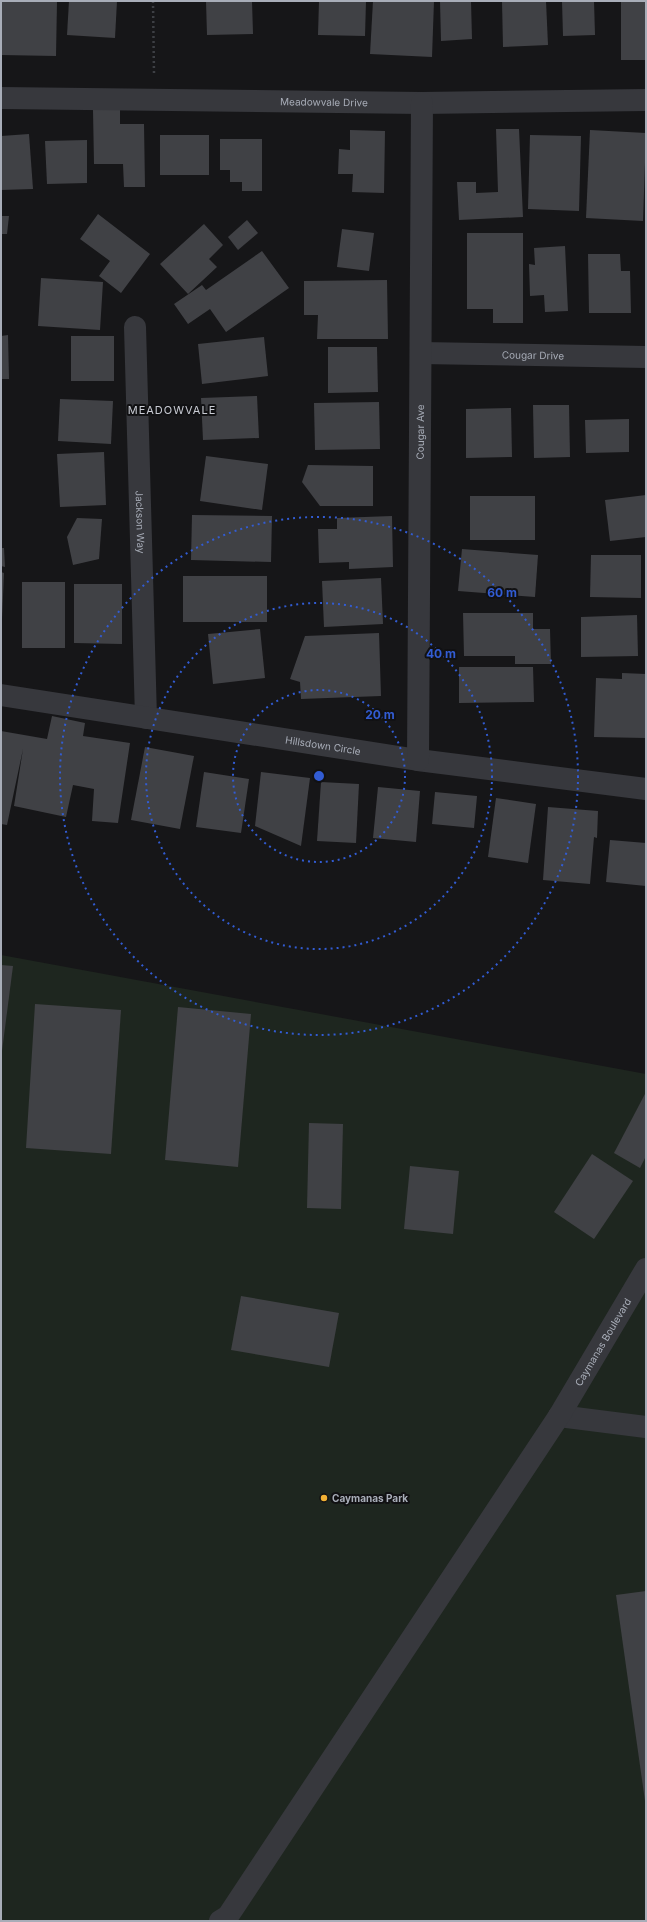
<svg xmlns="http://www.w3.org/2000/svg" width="647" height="1922" viewBox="0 0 647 1922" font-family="Inter,sans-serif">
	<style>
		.green { fill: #1e261f }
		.building { fill: #404145 }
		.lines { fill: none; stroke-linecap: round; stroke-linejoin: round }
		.path { stroke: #3d3f44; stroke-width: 2.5; stroke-dasharray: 2 3; stroke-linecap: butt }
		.minor { stroke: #37383d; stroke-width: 22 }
		.ring { fill: none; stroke: #325cd3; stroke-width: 2; stroke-dasharray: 2 4 }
		.poi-dot { fill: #f2b134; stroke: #111113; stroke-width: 1.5 }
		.labels { text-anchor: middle; stroke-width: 4; stroke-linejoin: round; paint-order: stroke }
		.street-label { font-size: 10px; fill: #a8adb8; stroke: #111113 }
		.poi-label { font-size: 10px; font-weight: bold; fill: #a8adb8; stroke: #111113; text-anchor: start }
		.neighbourhood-label { font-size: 11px; letter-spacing: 1px; fill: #c9ccd4; stroke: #111113 }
		.centre { fill: #325cd3; stroke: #111113; stroke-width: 2 }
		.ring-label { font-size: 12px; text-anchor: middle; font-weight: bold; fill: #325cd3; stroke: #111113; stroke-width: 4; stroke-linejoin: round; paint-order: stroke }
	</style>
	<rect width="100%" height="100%" fill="#161618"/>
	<polygon class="green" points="1,955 646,1074 646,1921 1,1921"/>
	<g class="building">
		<polygon points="1,1 57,1 56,56 1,55"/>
		<polygon points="69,1 117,1 115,38 67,35"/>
		<polygon points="206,1 252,1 253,34 207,35"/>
		<polygon points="319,1 366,1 365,36 318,35"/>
		<polygon points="373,1 434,1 432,57 370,54"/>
		<polygon points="440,1 471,1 472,39 441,41"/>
		<polygon points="502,1 546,1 548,45 503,47"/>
		<polygon points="562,1 594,1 595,35 563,36"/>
		<rect x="621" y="1" width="25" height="59"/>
		<polygon points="120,109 120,124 144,124 145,187 124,187 123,164 94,164 93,110"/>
		<polygon points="496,129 519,129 523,217 459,220 457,182 476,182 476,193 498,192"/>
		<polygon points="350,130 385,131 384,193 352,192 353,174 338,174 339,149 350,150"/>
		<polygon points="590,130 646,133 643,221 586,218"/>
		<polygon points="29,134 33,189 1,190 1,136"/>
		<rect x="160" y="135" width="49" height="40"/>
		<polygon points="530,135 581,136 579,211 528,209"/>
		<polygon points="220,139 262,139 262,191 242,191 242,182 230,182 230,170 220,170"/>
		<polygon points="87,140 87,183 47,184 45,141"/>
		<polygon points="98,214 150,254 121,293 99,276 110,261 80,239"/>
		<polygon points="1,216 9,216 7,234 1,234"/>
		<polygon points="247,220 258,233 238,250 228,237"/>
		<polygon points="204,224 223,245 209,259 217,267 188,294 160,264"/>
		<polygon points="342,229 374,233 369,271 337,267"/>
		<polygon points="467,233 523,233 523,323 493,323 493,309 467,309"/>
		<polygon points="565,246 568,311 545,312 544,295 530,296 529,264 535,265 534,248"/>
		<polygon points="262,251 289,288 226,332 210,309 188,324 174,304 202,285 206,290"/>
		<polygon points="588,254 620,254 621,271 630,271 631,313 589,313"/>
		<polygon points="41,278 103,282 100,330 38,326"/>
		<polygon points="387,280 388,339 317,339 318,315 304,315 304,281"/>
		<polygon points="8,335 9,379 1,379 1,336"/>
		<rect x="71" y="336" width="43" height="45"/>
		<polygon points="264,337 268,376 202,384 198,344"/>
		<polygon points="328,347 377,347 378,392 328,393"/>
		<polygon points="257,396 259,438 203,440 201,398"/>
		<polygon points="60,399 113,401 111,444 58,441"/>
		<polygon points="379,402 380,449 315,450 314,403"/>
		<polygon points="533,405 569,405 570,457 534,458"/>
		<polygon points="511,408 512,457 466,458 466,409"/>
		<polygon points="629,419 629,452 586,453 585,420"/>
		<polygon points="104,452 106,505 60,507 57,454"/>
		<polygon points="206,456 268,464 262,510 200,501"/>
		<polygon points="308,465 373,466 373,506 320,506 302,482"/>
		<polygon points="646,495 646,537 610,541 605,500"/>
		<rect x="470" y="496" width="65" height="44"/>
		<polygon points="192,515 272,516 271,562 191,560"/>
		<polygon points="392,516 393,567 349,569 349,562 319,563 318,529 337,529 337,518"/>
		<polygon points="77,518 102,519 99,559 73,565 67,537"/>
		<polygon points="1,548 4,548 5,567 1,566"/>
		<polygon points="462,549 538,555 535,597 458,591"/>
		<polygon points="591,555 641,555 641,598 590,597"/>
		<polygon points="1,572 4,573 2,619 1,619"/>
		<rect x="183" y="576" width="84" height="46"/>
		<polygon points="381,578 383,624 324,627 322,581"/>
		<rect x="22" y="582" width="43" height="66"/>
		<polygon points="74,584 122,584 122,644 74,643"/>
		<polygon points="463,613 533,613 533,629 550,629 551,664 515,664 515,656 464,656"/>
		<polygon points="637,615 638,656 581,657 581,617"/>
		<polygon points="260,629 265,678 213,684 208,634"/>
		<polygon points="379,633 381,696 301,699 300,682 290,679 305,636"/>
		<polygon points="459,667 533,667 534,702 459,703"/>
		<polygon points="622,673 646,674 646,738 594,737 596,678 622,679"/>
		<polygon points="52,716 85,723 83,736 130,743 118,823 92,821 94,789 73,785 66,817 14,806 23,749 7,825 1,824 1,731 47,739"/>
		<polygon points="145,747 194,756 180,829 131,820"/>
		<polygon points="204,772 249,779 241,833 196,827"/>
		<polygon points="261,772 310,778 301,846 255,826"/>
		<polygon points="321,782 359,784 356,843 317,841"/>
		<polygon points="378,787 420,791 416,842 373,838"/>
		<polygon points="435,792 477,796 474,828 432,824"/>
		<polygon points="496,798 536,804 528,863 488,857"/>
		<polygon points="548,807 598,811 597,838 594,837 590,884 543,880"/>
		<polygon points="610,840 646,843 646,886 606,882"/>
		<polygon points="1,965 13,966 2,1051 1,1051"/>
		<polygon points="35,1004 121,1010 111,1154 26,1148"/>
		<polygon points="178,1007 251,1014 238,1167 165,1160"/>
		<polygon points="646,1092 646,1156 640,1168 614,1153"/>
		<polygon points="309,1123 343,1124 341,1209 307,1208"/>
		<polygon points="592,1154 633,1181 594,1239 554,1212"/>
		<polygon points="410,1166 459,1171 453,1234 404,1229"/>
		<polygon points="241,1296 339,1313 329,1367 231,1350"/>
		<polygon points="646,1591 646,1801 645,1801 616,1595"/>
	</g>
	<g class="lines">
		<polyline class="path" points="153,1 154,74"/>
		<g class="minor">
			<path id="s1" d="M1,98L422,103L646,100"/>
			<path id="s2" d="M135,327L146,718"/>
			<path id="s3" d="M421,353L646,357"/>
			<path id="s4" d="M1,695L418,760L646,789"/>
			<path id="s5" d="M418,760L422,103"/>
			<polyline points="559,1416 646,1427"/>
			<path id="s6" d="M220,1921L228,1916L559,1416L646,1269"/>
		</g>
	</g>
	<g class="ring">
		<circle cx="319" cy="776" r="86"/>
		<circle cx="319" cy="776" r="173"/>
		<circle cx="319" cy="776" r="259"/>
	</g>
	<circle class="poi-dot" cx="324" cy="1498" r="4"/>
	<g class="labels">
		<g class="street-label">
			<text dy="4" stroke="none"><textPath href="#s1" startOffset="323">Meadowvale Drive</textPath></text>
			<text dy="4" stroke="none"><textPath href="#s3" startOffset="112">Cougar Drive</textPath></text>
			<text dy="4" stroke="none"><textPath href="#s5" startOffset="328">Cougar Ave</textPath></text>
			<text dy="4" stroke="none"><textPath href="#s2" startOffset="195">Jackson Way</textPath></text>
			<text dy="4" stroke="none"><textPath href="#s4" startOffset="326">Hillsdown Circle</textPath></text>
			<text dy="4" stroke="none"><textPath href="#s6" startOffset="695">Caymanas Boulevard</textPath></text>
		</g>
		<g class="poi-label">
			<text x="332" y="1502">Caymanas Park</text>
		</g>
		<g class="neighbourhood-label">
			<text x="172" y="414">MEADOWVALE</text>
		</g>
	</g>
	<circle cx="319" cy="776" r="6" class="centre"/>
	<g class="ring-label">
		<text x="502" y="597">60 m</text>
		<text x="441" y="658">40 m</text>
		<text x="380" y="719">20 m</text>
	</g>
	<rect width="647" height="1922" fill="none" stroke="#a8adb8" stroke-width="4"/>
</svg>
